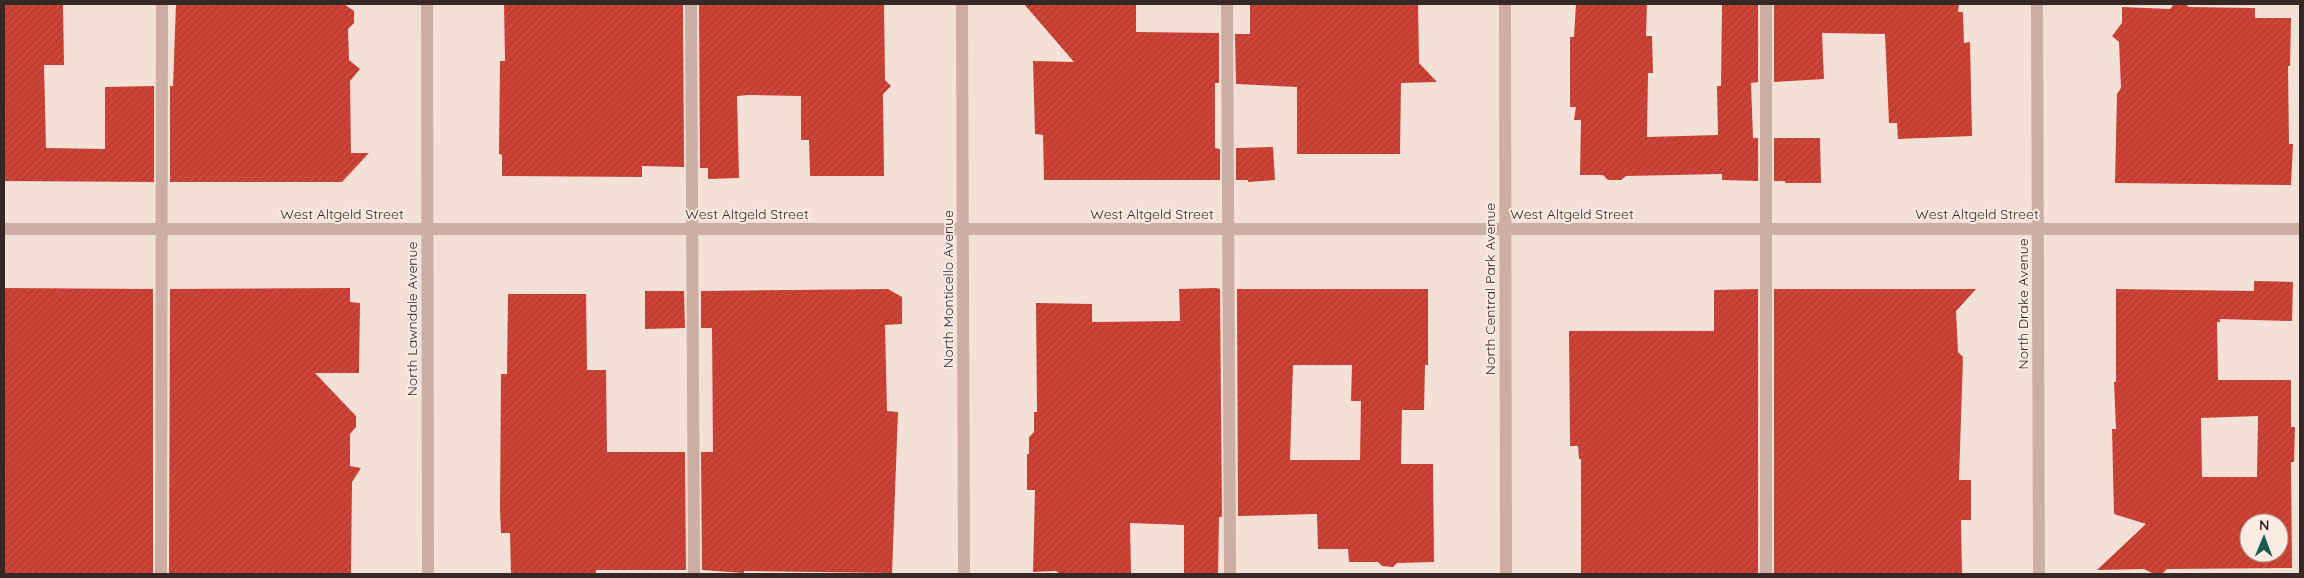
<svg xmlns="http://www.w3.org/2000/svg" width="2304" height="578" viewBox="0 0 2304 578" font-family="Quicksand,sans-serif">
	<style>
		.building { fill: url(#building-hatch); fill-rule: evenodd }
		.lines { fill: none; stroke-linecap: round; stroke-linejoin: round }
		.minor { stroke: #ccaea2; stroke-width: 12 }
		.labels { text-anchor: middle; stroke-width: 4; stroke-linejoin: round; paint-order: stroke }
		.street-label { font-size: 14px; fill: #362825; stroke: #faece3 }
	</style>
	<defs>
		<pattern id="building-hatch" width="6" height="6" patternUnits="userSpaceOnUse" patternTransform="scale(1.25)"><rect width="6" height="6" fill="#d04438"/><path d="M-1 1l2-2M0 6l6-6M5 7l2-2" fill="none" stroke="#aa392f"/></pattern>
	</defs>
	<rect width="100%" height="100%" fill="#f3e1d7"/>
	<g class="building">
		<polygon points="4,4 63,4 64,65 44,65 46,148 105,149 105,87 154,86 154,182 4,181"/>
		<polygon points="176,4 344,4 354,11 354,23 348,29 349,60 360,69 350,81 351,153 369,153 342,182 170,182 170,86 173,86"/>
		<polygon points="504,4 683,4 684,167 642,166 642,177 502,176 502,155 499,154 500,61 505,61"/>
		<polygon points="699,4 884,4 885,80 891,86 883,94 884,176 810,176 809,140 801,140 801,96 748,95 737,96 739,178 708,179 708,168 700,168"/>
		<polygon points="1024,4 1136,4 1136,32 1219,33 1219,83 1215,83 1215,148 1220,149 1220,180 1044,180 1043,135 1035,134 1033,61 1074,62"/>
		<polygon points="1250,4 1418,4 1419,63 1437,82 1401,83 1400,154 1297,154 1297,87 1236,84 1235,34 1250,34"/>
		<polygon points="1576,4 1647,4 1646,36 1652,36 1653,73 1648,73 1647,137 1718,135 1717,86 1721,86 1722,4 1758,4 1758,82 1751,83 1753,138 1758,138 1758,181 1722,180 1722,174 1626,176 1621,180 1608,180 1603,175 1580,175 1581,120 1574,120 1576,107 1570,107 1570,37 1574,37"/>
		<polygon points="1774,4 1959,4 1958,12 1963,12 1964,43 1970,42 1972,136 1898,139 1897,123 1889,123 1885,34 1822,33 1824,79 1774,82"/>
		<polygon points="2174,4 2185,4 2189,7 2255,8 2255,18 2291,18 2290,66 2288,66 2289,144 2293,144 2291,185 2115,183 2117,94 2121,88 2119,42 2112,36 2122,23 2122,7 2170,9"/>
		<polygon points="1774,138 1820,138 1821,183 1785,183 1785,181 1774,181"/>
		<polygon points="1273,147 1275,180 1248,182 1248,180 1236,180 1236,148"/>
		<path d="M2254,281L2293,282L2292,321L2220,319V322H2217L2218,380H2291V427H2295L2294,462H2291L2292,568L2167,569L2162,574L2152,573L2144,569L2097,570L2146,524L2114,514L2112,429H2116L2114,382H2116V289L2254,291ZM2258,416L2257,477H2202L2201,418ZM2249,523H2279V553H2249Z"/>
		<polygon points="4,288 153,289 153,574 4,574"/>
		<polygon points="350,288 350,302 360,303 359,373 315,373 356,416 356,427 350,434 350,466 361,468 352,482 351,574 169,574 170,289"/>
		<polygon points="1216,288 1220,289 1222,517 1219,517 1218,574 1184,573 1184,525 1130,523 1131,573 1060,574 1056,571 1033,572 1035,490 1027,490 1027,454 1029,454 1029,437 1034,432 1034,412 1037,412 1036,303 1092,304 1092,322 1180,321 1179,289"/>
		<polygon points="888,289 902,297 902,324 885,325 887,411 898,412 892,573 744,571 744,573 702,570 701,452 713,452 712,328 701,328 701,291"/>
		<path d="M1237,289H1428V365H1425L1424,410H1402L1401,464H1433L1434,562L1397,563L1393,567L1382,566L1378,562H1349L1348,549H1318L1317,514L1238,516ZM1293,365H1352L1351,401H1361L1360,460H1290Z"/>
		<polygon points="1758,289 1758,574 1581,574 1581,459 1579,459 1578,446 1570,446 1569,331 1714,331 1714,290"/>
		<polygon points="1774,289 1976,289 1956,311 1958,352 1963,357 1959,480 1971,480 1971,520 1961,520 1962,574 1774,574"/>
		<polygon points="645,291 684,291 685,328 645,329"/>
		<polygon points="508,294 586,294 587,370 606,370 607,452 685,452 686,570 596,570 596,574 511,574 510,533 501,533 500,510 501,374 507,374"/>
	</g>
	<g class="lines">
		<g class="minor">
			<polyline points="427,4 428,574"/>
			<polyline points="691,4 694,574"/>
			<polyline points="962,4 964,574"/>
			<polyline points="1227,4 1230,574"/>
			<polyline points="1505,4 1506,574"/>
			<polyline points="1766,4 1766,574"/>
			<polyline points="2037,4 2039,574"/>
			<polyline points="4,229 2300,229"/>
			<polyline points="161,574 162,4"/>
		</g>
	</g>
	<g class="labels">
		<g class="street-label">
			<text x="342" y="219">West Altgeld Street</text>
			<text x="747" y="219">West Altgeld Street</text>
			<text x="1152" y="219">West Altgeld Street</text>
			<text x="1572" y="219">West Altgeld Street</text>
			<text x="1977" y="219">West Altgeld Street</text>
			<text transform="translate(948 289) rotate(-90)" y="5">North Monticello Avenue</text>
			<text transform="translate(1490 289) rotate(-90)" y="5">North Central Park Avenue</text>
			<text transform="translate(2023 304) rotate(-90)" y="5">North Drake Avenue</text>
			<text transform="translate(412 319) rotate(-90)" y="5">North Lawndale Avenue</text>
		</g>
	</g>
	<rect width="2304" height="578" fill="none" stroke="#362825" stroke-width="10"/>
	<g transform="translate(2264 538) rotate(1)"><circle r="24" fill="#faece3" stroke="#ac9e97"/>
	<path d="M0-4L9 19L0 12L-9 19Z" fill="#185a54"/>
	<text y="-8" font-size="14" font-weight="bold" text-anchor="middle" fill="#362825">N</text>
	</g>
</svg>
